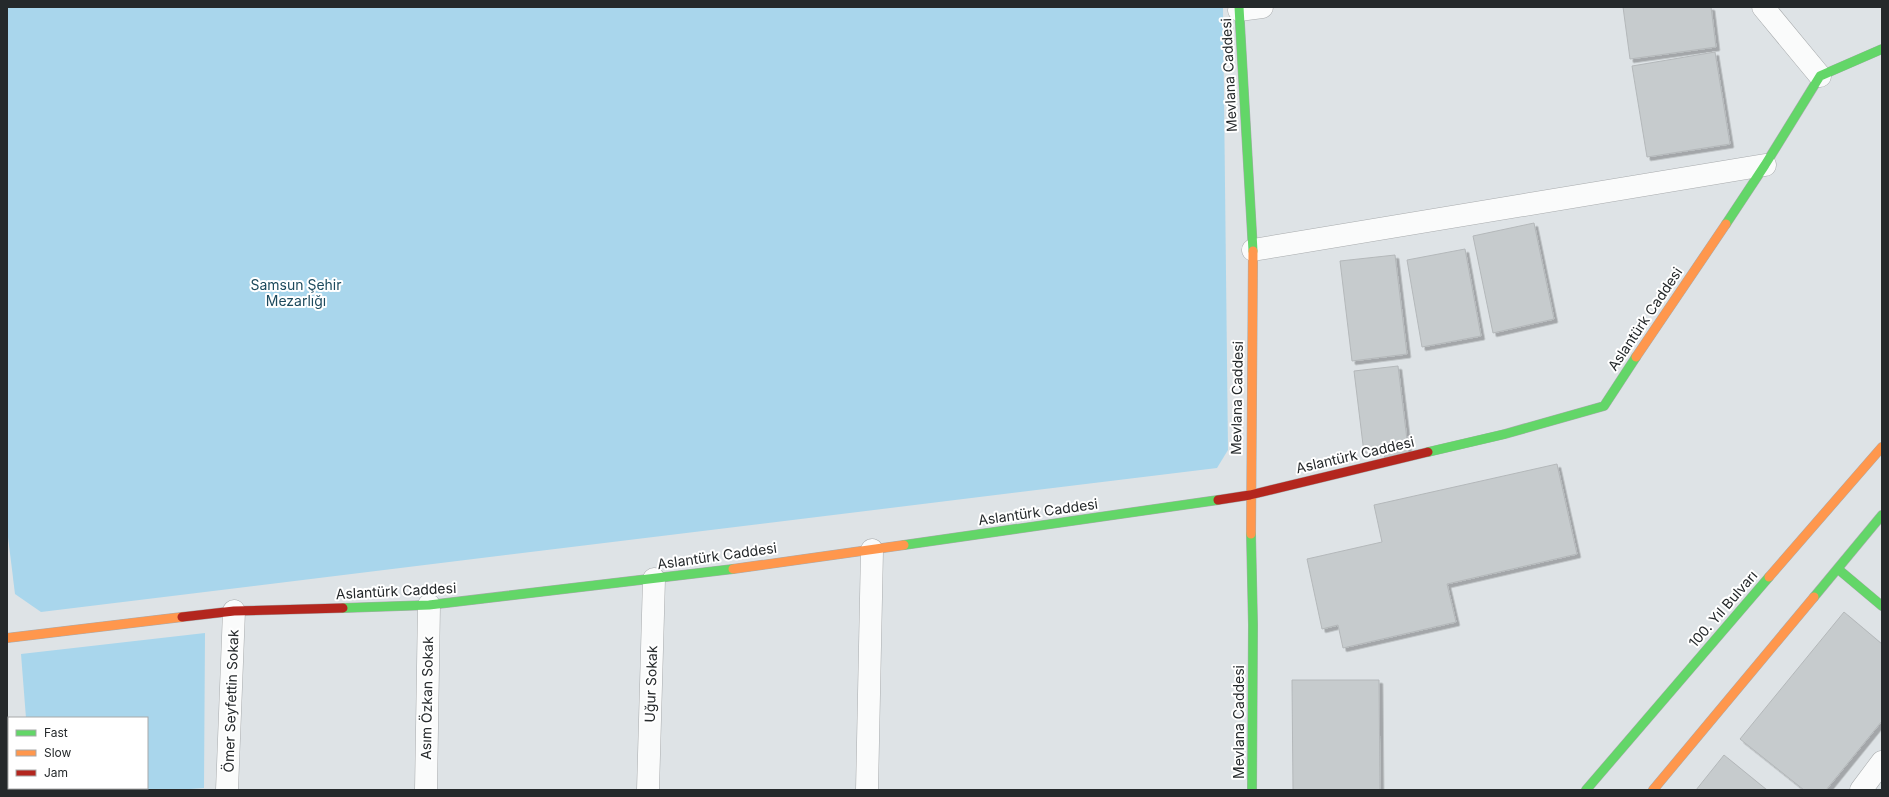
<svg xmlns="http://www.w3.org/2000/svg" width="1889" height="797" viewBox="0 0 1889 797" font-family="Inter,sans-serif">
	<style>
		.green { fill: #a9d6ec }
		.building { fill: #c6cbcd; stroke: #b4b8ba; filter: url(#shadow) }
		.lines { fill: none; stroke-linecap: round; stroke-linejoin: round }
		.street-casing { stroke: #a8abad; stroke-width: 23 }
		.fast-casing { stroke: #a8abad; stroke-width: 10 }
		.slow-casing { stroke: #a8abad; stroke-width: 10 }
		.jam-casing { stroke: #a8abad; stroke-width: 10 }
		.street { stroke: #fafbfb; stroke-width: 22 }
		.fast { stroke: #63d668; stroke-width: 9 }
		.slow { stroke: #ff974d; stroke-width: 9 }
		.jam { stroke: #b3261e; stroke-width: 9 }
		.labels { text-anchor: middle; stroke-width: 4; stroke-linejoin: round; paint-order: stroke }
		.street-label { font-size: 14px; fill: #25292b; stroke: #fff }
		.park-label { font-size: 14px; fill: #1d4a5d; stroke: #fff }
	</style>
	<defs>
		<filter id="shadow"><feDropShadow dx="3.5" dy="3.5" stdDeviation="0" flood-color="#0004"/></filter>
	</defs>
	<rect width="100%" height="100%" fill="#dee3e6"/>
	<g class="green">
		<polygon points="7,7 1223,7 1228,450 1217,468 41,612 15,594 7,529"/>
		<polygon points="205,633 204,788 177,790 30,790 30,788 147,788 147,718 26,718 21,654"/>
	</g>
	<g class="building">
		<polygon points="1623,7 1711,7 1716,47 1630,59"/>
		<polygon points="1715,52 1730,144 1647,157 1632,66"/>
		<polygon points="1534,223 1554,319 1493,333 1473,236"/>
		<polygon points="1465,249 1481,336 1422,347 1407,260"/>
		<polygon points="1395,255 1407,354 1352,361 1340,261"/>
		<polygon points="1398,366 1409,456 1385,459 1384,451 1364,453 1354,371"/>
		<polygon points="1557,464 1577,554 1447,584 1456,622 1343,648 1338,625 1322,629 1307,559 1382,542 1374,505"/>
		<polygon points="1844,612 1882,644 1882,721 1826,790 1804,790 1740,739"/>
		<polygon points="1292,680 1379,680 1380,790 1293,790"/>
		<polygon points="1724,755 1767,790 1696,790"/>
	</g>
	<g class="lines">
		<g class="street-casing">
			<g id="street">
				<polyline points="1763,7 1820,76"/>
				<polyline points="1239,10 1262,7"/>
				<polyline points="1253,250 1765,165"/>
				<polyline points="227,790 234,611"/>
				<polyline points="426,790 429,605"/>
				<polyline points="648,790 654,579"/>
				<polyline points="867,790 872,550"/>
				<polyline points="1861,790 1882,762"/>
			</g>
		</g>
		<g class="fast-casing">
			<g id="fast">
				<polyline points="1239,7 1253,251"/>
				<polyline points="1726,224 1765,165 1820,76 1882,49"/>
				<polyline points="1428,452 1505,434 1604,406 1636,357"/>
				<polyline points="1251,534 1253,625 1252,790"/>
				<polyline points="904,545 1218,500"/>
				<polyline points="1838,569 1882,606"/>
				<polyline points="1814,597 1882,515"/>
				<polyline points="343,608 429,605 733,569"/>
				<polyline points="1586,790 1769,577"/>
			</g>
		</g>
		<g class="slow-casing">
			<g id="slow">
				<polyline points="1636,357 1726,224"/>
				<polyline points="1251,534 1253,251"/>
				<polyline points="733,569 904,545"/>
				<polyline points="1769,577 1882,447"/>
				<polyline points="7,638 182,617"/>
				<polyline points="1653,790 1814,597"/>
			</g>
		</g>
		<g class="jam-casing">
			<g id="jam">
				<polyline points="1218,500 1250,495 1428,452"/>
				<polyline points="182,617 234,611 343,608"/>
			</g>
		</g>
		<use href="#street" class="street"/>
		<use href="#fast" class="fast"/>
		<use href="#slow" class="slow"/>
		<use href="#jam" class="jam"/>
	</g>
	<g class="labels">
		<g class="street-label">
			<text transform="translate(1229 75) rotate(-93)" y="5">Mevlana Caddesi</text>
			<text transform="translate(1645 319) rotate(-56)" y="5">Aslantürk Caddesi</text>
			<text transform="translate(1237 398) rotate(-89)" y="5">Mevlana Caddesi</text>
			<text transform="translate(1355 455) rotate(-13)" y="5">Aslantürk Caddesi</text>
			<text transform="translate(1038 512) rotate(-8)" y="5">Aslantürk Caddesi</text>
			<text transform="translate(717 556) rotate(-8)" y="5">Aslantürk Caddesi</text>
			<text transform="translate(396 591) rotate(-3)" y="5">Aslantürk Caddesi</text>
			<text transform="translate(1723 609) rotate(-49)" y="5">100. Yıl Bulvarı</text>
			<text transform="translate(651 684) rotate(-88)" y="5">Uğur Sokak</text>
			<text transform="translate(427 698) rotate(-89)" y="5">Asım Özkan Sokak</text>
			<text transform="translate(231 701) rotate(-88)" y="5">Ömer Seyfettin Sokak</text>
			<text transform="translate(1239 722) rotate(-90)" y="5">Mevlana Caddesi</text>
		</g>
		<g class="park-label">
			<text x="296" y="290">Samsun Şehir<tspan x="296" dy="16">Mezarlığı</tspan></text>
		</g>
	</g>
	<rect width="1889" height="797" fill="none" stroke="#25292b" stroke-width="16"/>
	<rect x="8" y="717" width="140" height="72" fill="#ffffff" stroke="#a8a9aa"/>
	<rect x="16" y="730" width="20" height="6" fill="#63d668" stroke="#a8a9aa"/>
	<text x="44" y="737" font-size="12" fill="#25292b">Fast</text>
	<rect x="16" y="750" width="20" height="6" fill="#ff974d" stroke="#a8a9aa"/>
	<text x="44" y="757" font-size="12" fill="#25292b">Slow</text>
	<rect x="16" y="770" width="20" height="6" fill="#b3261e" stroke="#a8a9aa"/>
	<text x="44" y="777" font-size="12" fill="#25292b">Jam</text>
</svg>
